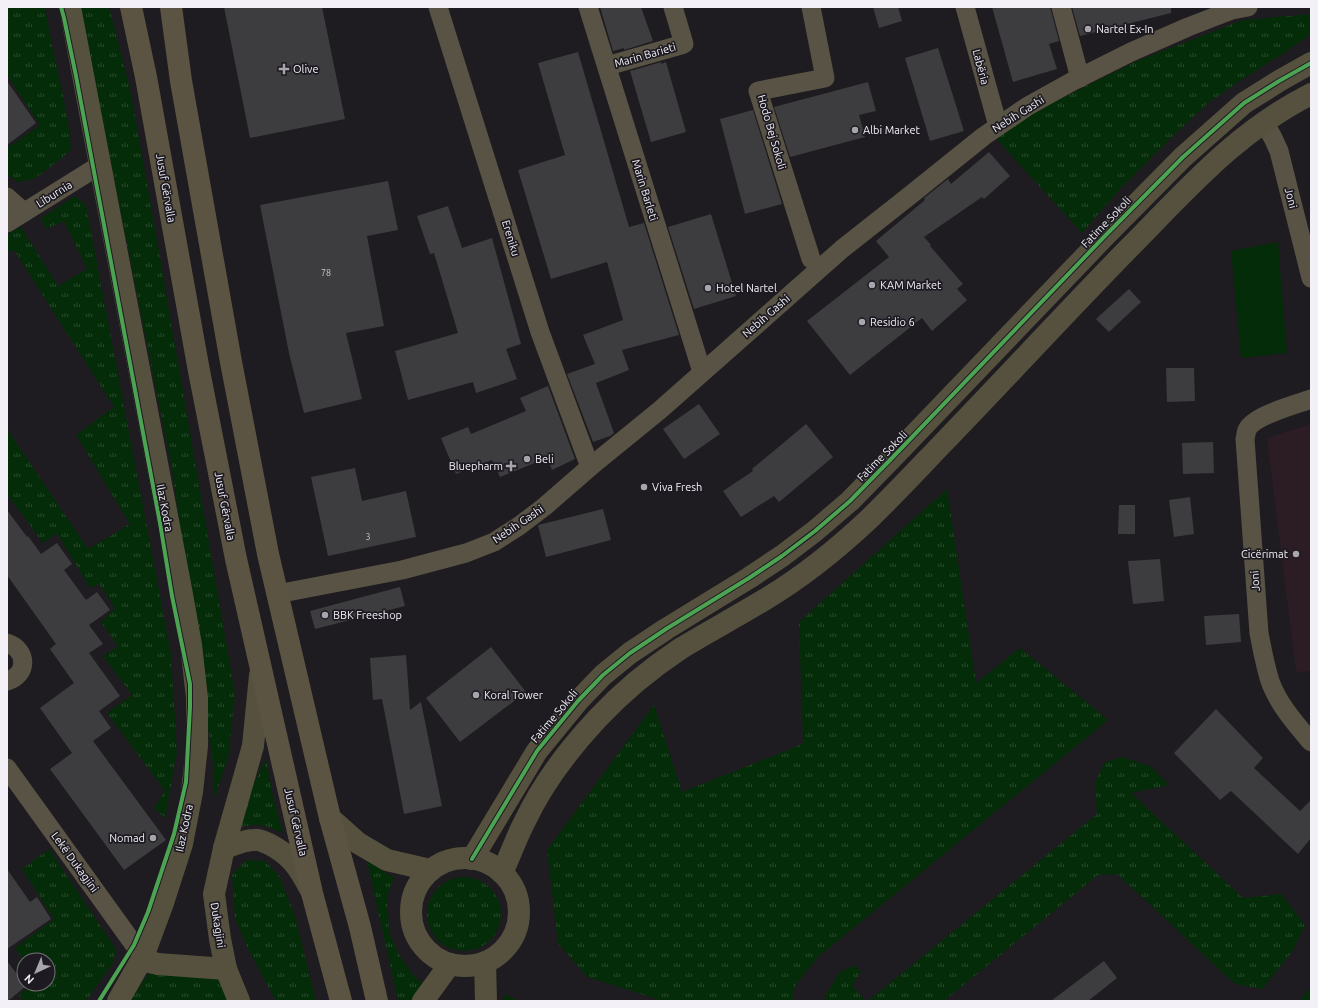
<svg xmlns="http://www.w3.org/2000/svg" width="1318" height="1008" viewBox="0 0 1318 1008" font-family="Ubuntu,sans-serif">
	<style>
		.education { fill: #2c1c23 }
		.grass { fill: url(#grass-tufts) }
		.green { fill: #042c08 }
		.building { fill: #3d3c3f }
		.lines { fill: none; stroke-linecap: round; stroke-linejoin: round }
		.street { stroke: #585344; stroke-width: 19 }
		.secondary { stroke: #56513f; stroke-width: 22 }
		.highway { stroke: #5b5442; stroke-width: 22 }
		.cycleway-casing { stroke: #1d1a22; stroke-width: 6 }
		.cycleway { stroke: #4ca352; stroke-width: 4 }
		.poi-dot { fill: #a8a6ac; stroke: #1d1a22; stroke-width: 1.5 }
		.labels { text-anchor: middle; stroke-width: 3.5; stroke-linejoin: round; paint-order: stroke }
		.number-label { font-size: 9px; fill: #c6c4c9 }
		.poi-label { font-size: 11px; fill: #f3f1f7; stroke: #1d1a22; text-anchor: start }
		.street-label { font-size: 11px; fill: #f3f1f7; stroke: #1d1a22 }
	</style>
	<defs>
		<pattern id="grass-tufts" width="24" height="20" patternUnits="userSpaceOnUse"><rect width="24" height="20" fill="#042c08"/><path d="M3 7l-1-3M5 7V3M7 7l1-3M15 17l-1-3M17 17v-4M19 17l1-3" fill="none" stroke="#294b2d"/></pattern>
	</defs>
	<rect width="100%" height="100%" fill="#1e1c20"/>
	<polygon class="education" points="1311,424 1311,671 1296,672 1267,438"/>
	<g class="grass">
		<path d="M7,7H45C49,27 52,47 57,68C63,95 69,121 71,149L62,158L34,179L18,182L7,175V148L40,125L7,75V70L8,68L7,66Z"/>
		<polygon points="80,7 109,7 129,84 150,200 235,694 228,758 214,799 214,770 172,469"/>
		<polygon points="1311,14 1311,34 1284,53 1244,78 1207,104 1175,134 1121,188 1082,233 991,133 1137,61 1243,20"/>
		<polygon points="75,196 86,205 171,654 177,752 165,818 154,808 165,791 107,713 132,695 103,656 118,646 101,622 115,608 99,584 90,588 57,533 43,543 7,494 7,429 88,549 130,524 76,435 114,407 14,250 7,253 7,235 21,227 58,286 87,269 64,221 46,229 41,218"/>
		<polygon points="947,489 976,683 1020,648 1108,720 818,957 795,986 792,1001 663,1001 587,977 558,943 547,850 654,705 682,792 803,744 799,622"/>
		<polygon points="1121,757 1150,766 1169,785 1131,793 1243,898 1281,894 1305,925 1292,952 1262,989 1235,984 1117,874 1098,875 944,1001 868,1001 1097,814 1095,783 1104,763"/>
		<path d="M266,758L273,797L283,833C262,823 255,823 233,829Z"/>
		<polygon points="49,849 116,949 113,963 86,1001 24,1001 19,995 31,985 31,984 48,984 48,960 24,960 24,975 16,965 22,958 15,948 54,919 22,869"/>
		<polygon points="246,860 265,861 279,876 295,916 316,1001 276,1001 248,949 235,918 232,875"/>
		<polygon points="367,861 394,878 388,893 388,911 389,932 399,955 414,976 425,985 410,1001 398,1001"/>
		<circle cx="464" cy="914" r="37"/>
		<polygon points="854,965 861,972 852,986 866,1001 825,1001 825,996 839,973"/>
		<polygon points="149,973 216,974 228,1001 130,1001"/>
		<polygon points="1311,986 1311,1001 1300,1001"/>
		<polygon points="503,994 518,1000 518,1001 503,1001"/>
	</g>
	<polygon class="green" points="1278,242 1287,353 1241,358 1231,251"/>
	<g class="building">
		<polygon points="224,7 322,7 345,119 250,138"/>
		<polygon points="600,7 641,7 653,41 624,50 624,48 613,51"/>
		<polygon points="873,7 898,7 902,21 879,28"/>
		<polygon points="992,7 1050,7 1059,41 1049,44 1057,69 1013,82"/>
		<polygon points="1072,7 1171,7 1171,13 1080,36"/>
		<polygon points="938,48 964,131 930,141 905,58"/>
		<polygon points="578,52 629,227 644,223 679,335 622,350 629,370 596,383 614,433 610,436 593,442 567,374 595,364 583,335 623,320 607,262 551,279 518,170 565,155 538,63"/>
		<polygon points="661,62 661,64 666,62 686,132 651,142 630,71"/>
		<polygon points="7,81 36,123 7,145"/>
		<polygon points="868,82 876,111 859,115 865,137 790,157 774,107"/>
		<polygon points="753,110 782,204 745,214 720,119"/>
		<polygon points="989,152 1010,176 984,199 982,197 924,237 931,245 930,246 963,284 957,289 967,300 932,331 922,318 850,375 807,321 889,257 876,241 925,200 924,198 948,179 951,184"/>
		<polygon points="388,181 398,230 367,236 384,326 346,333 362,399 304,413 289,353 260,205"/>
		<polygon points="448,206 462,248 492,238 521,344 506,349 517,379 476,393 473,382 408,400 395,351 458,333 434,253 430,254 417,216"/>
		<polygon points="711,214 736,296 694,309 668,227"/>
		<polygon points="1129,289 1141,302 1109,332 1096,319"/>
		<polygon points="1166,368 1194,368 1195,401 1167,402"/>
		<polygon points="548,386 575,459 552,470 547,458 500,477 492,460 456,474 441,438 468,427 471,434 526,411 520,398"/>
		<polygon points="699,404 720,434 684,459 663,429"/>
		<polygon points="806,424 833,457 779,502 774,496 741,517 723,491 753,471 752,469"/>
		<polygon points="1213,442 1214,473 1183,474 1182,443"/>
		<polygon points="355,468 362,501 406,491 416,537 328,556 311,477"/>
		<polygon points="1190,497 1194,534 1174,537 1169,500"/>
		<polygon points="1119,505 1135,505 1135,534 1118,534"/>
		<polygon points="603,509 611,540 546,557 538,525"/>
		<polygon points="7,510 27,537 28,536 41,554 57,543 72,564 64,570 86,600 97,592 110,610 89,625 103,644 89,653 120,696 99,711 111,728 93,741 166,840 124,870 50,769 72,753 40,708 74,683 50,649 56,644 7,575"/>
		<polygon points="1160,559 1164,601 1133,604 1128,561"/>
		<polygon points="400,587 405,606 315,629 310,611"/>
		<polygon points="1239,614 1241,642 1206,645 1204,616"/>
		<polygon points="491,647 526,692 460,742 426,698"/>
		<polygon points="406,655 410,710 421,702 442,806 404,814 382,699 373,700 370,658"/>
		<polygon points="1216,709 1263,758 1254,768 1300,811 1311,800 1311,838 1298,854 1231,791 1220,800 1174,753"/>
		<polygon points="7,869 30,902 37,897 51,919 7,949"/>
		<polygon points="7,961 26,986 8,1001 7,1001"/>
		<polygon points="1104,961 1117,978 1088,1001 1051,1001"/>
	</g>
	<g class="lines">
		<g class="street">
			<polyline points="438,7 540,332 590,467"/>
			<polyline points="588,7 702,372"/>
			<polyline points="965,7 998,126"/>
			<polyline points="1061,7 1080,78"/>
			<polyline points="607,66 684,44 673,7"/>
			<polyline points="1264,122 1273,138 1279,151 1311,278"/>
			<polyline points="7,197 24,212"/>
			<polyline points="7,223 100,165"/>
			<polyline points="811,259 758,91 825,78 811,7"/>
			<path d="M1311,399C1295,405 1254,415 1247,430C1246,432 1246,436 1245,439L1259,633C1262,649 1265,665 1270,681C1278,704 1296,724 1311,742"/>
			<polyline points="277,594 402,570 466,553 494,542 519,526 544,507 590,467 660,410 842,249 908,197 984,136 1028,106 1073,81 1131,52 1188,27 1232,10 1248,7"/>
			<path d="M7,643C28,650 28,675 7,681"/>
			<polyline points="7,768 143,957"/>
		</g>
		<g class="secondary">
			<polyline points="70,7 181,589 191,645 197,698 197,746 192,792 182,844 163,903 143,957 118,1001"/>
			<polyline points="330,818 358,843 387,860 430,870"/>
			<path d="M224,848C234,845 244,840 254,840C259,839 264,842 269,844C291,855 299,868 310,889"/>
			<circle cx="465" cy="912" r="54"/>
			<polyline points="472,859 537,751 578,701 603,675 630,653 666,629 749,578 782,556 815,531 850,501 893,457 1102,239 1183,157 1244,103 1279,81 1311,63"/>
			<path d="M502,873C510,856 516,838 525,821C543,783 569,749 597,719C622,692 650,669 680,649C708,632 736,617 764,600C801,578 836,550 868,520C894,495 919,468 944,442C1007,377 1069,309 1133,244C1189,187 1238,131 1311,94"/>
			<polyline points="143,957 150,962 158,964 226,969"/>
			<polyline points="485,962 486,1001"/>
			<polyline points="239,1001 226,969 220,939 214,894 224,848 253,746 260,675"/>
			<polyline points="423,1001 450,964"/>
		</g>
		<g class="highway">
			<polyline points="131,7 146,77 199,371 236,559 312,893 341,1001"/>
			<polyline points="171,7 181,81 231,362 268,554 330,818 360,927 377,1001"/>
		</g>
		<g class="cycleway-casing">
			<g id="cycleway">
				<polyline points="61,7 64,18 76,76 160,523 172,596 190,684 190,707 186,782 174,834 148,912 134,945 99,1001"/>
				<polyline points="472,859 537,751 578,701 603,675 630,653 666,629 749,578 782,556 815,531 850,501 893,457 1102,239 1183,157 1244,103 1279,81 1311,63"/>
			</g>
		</g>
		<use href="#cycleway" class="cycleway"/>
	</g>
	<g class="poi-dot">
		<circle cx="1088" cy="29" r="4"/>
		<path d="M282 63h4v4h4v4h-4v4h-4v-4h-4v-4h4z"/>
		<circle cx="855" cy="130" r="4"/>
		<circle cx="872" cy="285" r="4"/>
		<circle cx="708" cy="288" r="4"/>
		<circle cx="862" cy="322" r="4"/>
		<circle cx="527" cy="459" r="4"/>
		<path d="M509 460h4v4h4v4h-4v4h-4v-4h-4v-4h4z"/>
		<circle cx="644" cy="487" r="4"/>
		<circle cx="1296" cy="554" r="4"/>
		<circle cx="325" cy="615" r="4"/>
		<circle cx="476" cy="695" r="4"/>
		<circle cx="153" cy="838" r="4"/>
	</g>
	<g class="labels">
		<g class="number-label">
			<text x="326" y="276">78</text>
			<text x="368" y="540">3</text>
		</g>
		<g class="poi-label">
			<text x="1096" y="33">Nartel Ex-In</text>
			<text x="293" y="73">Olive</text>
			<text x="863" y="134">Albi Market</text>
			<text x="880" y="289">KAM Market</text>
			<text x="716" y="292">Hotel Nartel</text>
			<text x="870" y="326">Residio 6</text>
			<text x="535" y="463">Beli</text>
			<text x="503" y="470" text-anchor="end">Bluepharm</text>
			<text x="652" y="491">Viva Fresh</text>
			<text x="1288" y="558" text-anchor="end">Cicërimat</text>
			<text x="333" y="619">BBK Freeshop</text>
			<text x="484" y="699">Koral Tower</text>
			<text x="145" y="842" text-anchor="end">Nomad</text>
		</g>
		<g class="street-label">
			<text transform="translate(645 55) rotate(-16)" y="4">Marin Barieti</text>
			<text transform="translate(981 67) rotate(75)" y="4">Labëria</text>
			<text transform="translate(1018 114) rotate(-32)" y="4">Nebih Gashi</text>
			<text transform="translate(772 132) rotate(74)" y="4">Hodo Bej Sokoli</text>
			<text transform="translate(166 188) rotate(80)" y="4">Jusuf Gërvalla</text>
			<text transform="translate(645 190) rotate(73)" y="4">Marin Barleti</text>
			<text transform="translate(54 194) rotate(-32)" y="4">Liburnia</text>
			<text transform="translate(1291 198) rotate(76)" y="4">Joni</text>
			<text transform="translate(1106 222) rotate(-46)" y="4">Fatime Sokoli</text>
			<text transform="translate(511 238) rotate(73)" y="4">Ereniku</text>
			<text transform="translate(766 316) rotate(-41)" y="4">Nebih Gashi</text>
			<text transform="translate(882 456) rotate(-45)" y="4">Fatime Sokoli</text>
			<text transform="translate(225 506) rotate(79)" y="4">Jusuf Gërvalla</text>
			<text transform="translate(165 508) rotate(79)" y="4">Ilaz Kodra</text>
			<text transform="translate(518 524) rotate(-34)" y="4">Nebih Gashi</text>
			<text transform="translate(1255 581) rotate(-94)" y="4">Joni</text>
			<text transform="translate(554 716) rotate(-50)" y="4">Fatime Sokoli</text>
			<text transform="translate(296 822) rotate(77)" y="4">Jusuf Gërvalla</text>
			<text transform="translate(184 828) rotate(-78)" y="4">Ilaz Kodra</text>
			<text transform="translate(75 862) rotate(54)" y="4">Lekë Dukagjini</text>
			<text transform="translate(218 925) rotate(81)" y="4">Dukagjini</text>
		</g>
	</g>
	<rect width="1318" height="1008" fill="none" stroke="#f3f1f7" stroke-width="16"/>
	<g transform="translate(36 972) rotate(224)"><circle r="19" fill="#1d1a22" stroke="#737077"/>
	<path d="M0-3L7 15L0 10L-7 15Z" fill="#a8a6ac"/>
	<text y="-6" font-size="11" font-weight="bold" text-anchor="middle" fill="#f3f1f7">N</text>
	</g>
</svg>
